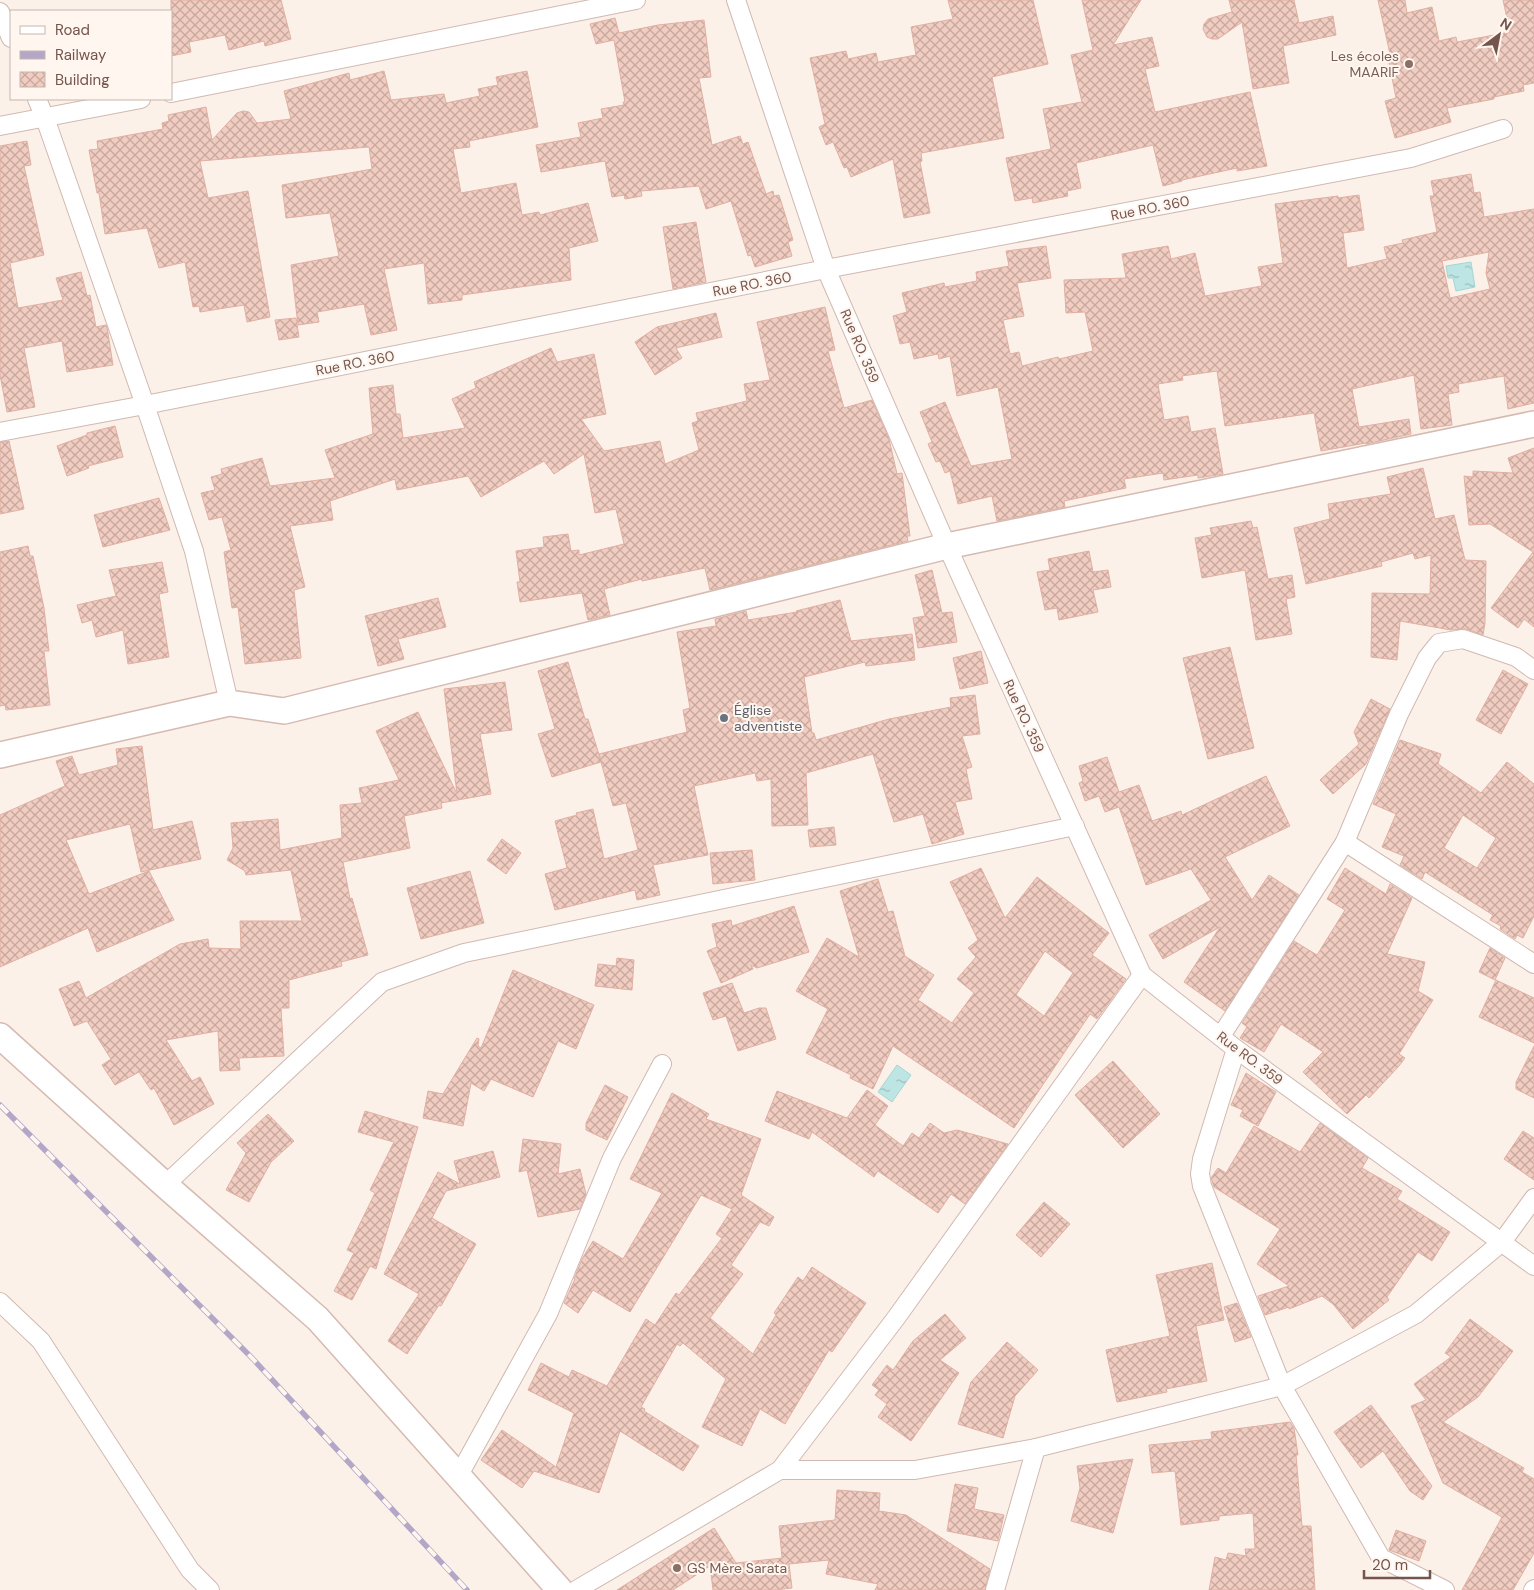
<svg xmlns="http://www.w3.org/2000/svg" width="1534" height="1590" viewBox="0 0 1534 1590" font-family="'DM Sans',sans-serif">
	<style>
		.water { fill: url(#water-ripples); stroke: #a4d6d5 }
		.building { fill: url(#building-cross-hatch); stroke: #e2afa2; fill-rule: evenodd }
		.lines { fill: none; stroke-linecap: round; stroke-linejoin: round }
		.street-casing { stroke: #d0b9b1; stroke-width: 20 }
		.secondary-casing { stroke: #d5bab1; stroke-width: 28 }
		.street { stroke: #fff; stroke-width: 18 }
		.secondary { stroke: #fff; stroke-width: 25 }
		.rail-casing { stroke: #b2a7c6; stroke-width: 5.5 }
		.rail { stroke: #fef6ef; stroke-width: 4; stroke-dasharray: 11; stroke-linecap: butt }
		.education-dot { fill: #8d6e63; stroke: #fef6ef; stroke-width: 2 }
		.worship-dot { fill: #6b7280; stroke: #fef6ef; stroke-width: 2 }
		.labels { text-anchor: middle; stroke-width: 4; stroke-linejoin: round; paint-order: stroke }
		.education-label { font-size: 14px; fill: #785e54; stroke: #fef6ef; text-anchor: end }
		.street-label { font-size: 14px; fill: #75544d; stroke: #fef6ef }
		.worship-label { font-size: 14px; fill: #5b616d; stroke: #fef6ef; text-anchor: start }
	</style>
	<defs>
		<pattern id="water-ripples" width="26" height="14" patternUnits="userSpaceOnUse" patternTransform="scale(1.25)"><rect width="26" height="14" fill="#bde5e4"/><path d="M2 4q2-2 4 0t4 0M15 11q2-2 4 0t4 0" fill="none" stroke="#9ebcbb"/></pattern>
		<pattern id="building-cross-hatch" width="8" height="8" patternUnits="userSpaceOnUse" patternTransform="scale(1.25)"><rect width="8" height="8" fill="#f0ccc1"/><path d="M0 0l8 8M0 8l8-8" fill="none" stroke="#c7a89f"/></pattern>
	</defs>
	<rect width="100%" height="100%" fill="#fcf1e9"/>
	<g class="water">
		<polygon points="1471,262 1475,287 1456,291 1453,278 1448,278 1446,266"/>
		<polygon points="897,1065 911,1075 892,1102 878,1092"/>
	</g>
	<g class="building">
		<polygon points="171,0 281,0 291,39 265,46 264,41 229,50 225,35 189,42 191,52 171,56"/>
		<polygon points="948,0 1033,0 1048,64 992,77 1004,138 921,153 922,161 920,162 930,213 904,218 893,159 851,177 847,167 844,168 833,142 826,145 819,127 825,124 810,58 846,51 848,59 876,53 878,62 916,55 911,27 953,19"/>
		<polygon points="1082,0 1141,0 1113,45 1152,37 1159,66 1145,69 1155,112 1250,92 1267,166 1237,171 1237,168 1182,180 1182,181 1163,186 1153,145 1076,163 1081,188 1067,191 1068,196 1033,203 1032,198 1015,201 1006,158 1051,149 1043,109 1082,102 1071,55 1093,50"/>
		<polygon points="1229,0 1294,0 1299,23 1333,16 1336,35 1283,46 1289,83 1253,89 1242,22 1218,39 1212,39 1207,37 1203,29 1204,24 1208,19 1232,12"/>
		<polygon points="1378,0 1405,0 1407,13 1432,7 1439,41 1456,37 1457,42 1510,32 1503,0 1534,0 1534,83 1523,85 1524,91 1494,97 1494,99 1447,108 1451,122 1395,138 1385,101 1396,98 1389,63 1392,63"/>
		<polygon points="615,18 619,33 658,25 704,20 711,77 699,78 712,145 740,136 743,144 748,142 766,194 773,191 774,196 779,195 793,240 788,242 792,256 755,267 751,255 748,256 731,201 706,209 699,186 641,191 642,196 625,199 624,195 612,197 605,161 541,172 536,145 581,137 578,123 603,118 601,109 624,105 623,102 625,102 614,40 596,44 590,24"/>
		<polygon points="384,71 391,100 444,94 446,103 480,96 478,89 498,85 496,77 527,71 538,127 469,141 470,147 453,149 461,193 516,183 522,215 539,212 540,215 588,203 598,241 569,248 571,280 462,295 462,300 428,304 424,263 384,269 397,330 371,335 364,304 317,312 319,322 298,325 291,265 339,256 330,213 286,218 282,185 372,169 369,147 200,161 208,198 248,191 270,317 247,322 244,305 200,312 199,306 193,307 185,262 159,268 147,228 105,234 99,193 97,193 89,150 98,149 97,141 163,129 162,123 169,121 168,115 206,107 212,140 237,113 243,111 249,112 257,123 291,119 284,91 349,73 350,80"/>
		<polygon points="27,141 31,165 24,166 44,255 10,263 18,308 63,300 56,278 81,272 87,296 90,295 96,327 106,325 107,327 113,365 67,372 62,341 24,348 35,407 7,412 0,375 0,146"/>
		<path d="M1471,174L1474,193L1480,192L1484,217L1534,209V403L1508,409L1504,376L1458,384L1459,392L1448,394L1452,425L1421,429L1414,375L1352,389L1359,427L1409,419L1411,434L1366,444V443L1321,451L1314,413L1225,426L1217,371L1182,376L1183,380L1158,384L1164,420L1188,416L1191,432L1215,428L1223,474L1198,478V475L1164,480L1163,473L1124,479L1126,488L1064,501L1065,507L997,521L992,496L958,504L950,471L945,473L940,461L936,462L928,444L932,442L920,412L945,402L971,466L1012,459L998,387L957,396L950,356L939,359L938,354L914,359L910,342L900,344L893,316L907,312L902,293L944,283L945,287L977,281L976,272L1009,266L1006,251L1046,246L1051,278L1017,283L1024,316L1003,320L1010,354L1019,352L1022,366L1058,357L1059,359L1093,351L1085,312L1066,313L1064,280L1126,278L1122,254L1168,246L1171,259L1195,253L1205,296L1262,286L1258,267L1283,263L1275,204L1338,196V198L1359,195L1364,230L1343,233L1347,268L1387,259L1384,247L1403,243L1402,240L1437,232L1430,196H1434L1431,181ZM1489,252L1486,273L1490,289L1450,298L1442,261Z"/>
		<polygon points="696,222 706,282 673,289 663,227"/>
		<polygon points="825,307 835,350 828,351 844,408 872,400 889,439 897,474 902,473 910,536 907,536 908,541 710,590 705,568 642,581 642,579 604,589 610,615 588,620 582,593 520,602 517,582 520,582 516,551 544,547 543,537 568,534 571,551 579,550 579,555 624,544 616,509 595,513 584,454 554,474 544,461 481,497 468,476 397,490 395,479 330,501 333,520 290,526 305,587 294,590 301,658 245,664 238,607 232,608 224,552 231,550 222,517 209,520 201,493 215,490 211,477 222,474 221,469 262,458 270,486 335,478 325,450 373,434 369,388 393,385 396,414 400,414 403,438 465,428 452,399 476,388 474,382 551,348 557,362 594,354 606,414 581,419 604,451 660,441 665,464 699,450 692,423 698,421 696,413 747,401 744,384 770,380 757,322"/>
		<polygon points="716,313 722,337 676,348 682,358 655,375 635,342 657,327"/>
		<polygon points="296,318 299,337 279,340 275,320"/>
		<polygon points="115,426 123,457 88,466 89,468 67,476 57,446 87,435 87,433"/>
		<polygon points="9,441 24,509 0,514 0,442"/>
		<polygon points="1534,448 1534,627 1524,619 1518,628 1491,608 1533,552 1490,524 1469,525 1464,476 1473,477 1473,471 1513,473 1508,458"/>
		<polygon points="1423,468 1435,519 1454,515 1465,560 1486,561 1485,623 1483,635 1466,629 1451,630 1400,621 1397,660 1371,657 1372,593 1430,594 1431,555 1415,559 1413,553 1381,562 1382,566 1306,584 1294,528 1330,519 1328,504 1391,494 1387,477"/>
		<polygon points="159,498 170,530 103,547 94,515"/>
		<polygon points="1251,521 1253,528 1257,527 1268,579 1292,575 1295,597 1286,599 1292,634 1256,640 1245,570 1202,578 1195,538 1212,535 1210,528"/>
		<polygon points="28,546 30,556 33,556 44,608 49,651 44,651 50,705 6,710 5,705 0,706 0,552"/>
		<polygon points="1089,551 1093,572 1108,570 1111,587 1093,590 1098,612 1059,620 1057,608 1045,610 1037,572 1050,570 1048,559"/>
		<polygon points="162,562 168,592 159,594 169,657 128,664 123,630 96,637 92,620 82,623 77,605 116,596 109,570"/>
		<polygon points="932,570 942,613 952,612 957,642 918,648 913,618 925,616 915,575"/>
		<polygon points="438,598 446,627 398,639 404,659 378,666 365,616"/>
		<polygon points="840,600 851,641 912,634 915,660 866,666 865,662 804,677 812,733 814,733 816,740 889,719 951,707 950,698 975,695 980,734 962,736 972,767 966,769 972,799 955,802 964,834 932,844 923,814 894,822 873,754 806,773 808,825 772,826 771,779 757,781 755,773 694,786 708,855 653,865 660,895 637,900 635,890 555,910 545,874 567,868 555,821 577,815 576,813 593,809 604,859 638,850 626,803 613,806 601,762 552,777 538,734 555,729 538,671 568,662 585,719 588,719 600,758 599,754 687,732 683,710 690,708 677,632 716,626 715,619 746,611 748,620 797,612 796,611"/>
		<polygon points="1230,647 1254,748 1208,759 1183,658"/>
		<polygon points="981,651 988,683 960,689 953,658"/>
		<polygon points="1503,670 1528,684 1501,734 1476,720"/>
		<polygon points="505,682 512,730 480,734 491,794 441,803 442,808 404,816 410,848 343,862 350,899 352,898 368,955 341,962 342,966 289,980 289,1008 281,1008 284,1056 239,1058 240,1070 220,1071 218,1031 166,1040 192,1081 200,1077 214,1104 174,1125 154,1088 151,1090 139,1072 115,1085 102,1065 111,1059 87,1021 74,1026 59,989 79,981 86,998 180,944 208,939 209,948 241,949 240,921 302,921 291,870 246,875 245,871 227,860 233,848 231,823 278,819 280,850 342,838 340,805 362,803 359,788 399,780 376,731 418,712 457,794 444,689"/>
		<polygon points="1371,699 1390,709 1366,764 1333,794 1320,780 1359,744 1354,732"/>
		<path d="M1400,740L1441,754L1438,764L1481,793L1507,762L1534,784V916L1523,938L1517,935L1515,939L1500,929L1501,926L1490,920L1493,915L1425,872L1422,879L1400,865L1404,856L1382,847L1396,814L1373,804ZM1463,815L1496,838L1477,868L1444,848Z"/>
		<polygon points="142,746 153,830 192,821 201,859 141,872 130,824 66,840 89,894 149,871 174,920 97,952 88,928 0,967 0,815 65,786 56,761 72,756 79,775 118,765 116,749"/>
		<polygon points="1107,757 1119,792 1139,785 1152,821 1181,811 1182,815 1266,776 1290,826 1225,857 1252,900 1269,875 1299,895 1225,1011 1184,982 1220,927 1163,959 1149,935 1211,900 1191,869 1146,885 1119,807 1105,812 1099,796 1085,801 1079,783 1083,781 1079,766"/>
		<polygon points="834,827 836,845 810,847 808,830"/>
		<polygon points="502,839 521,853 506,874 487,860"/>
		<polygon points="752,850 755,880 713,884 710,853"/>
		<path d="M981,868L1005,918L1037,877L1109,933L1092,955L1126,979L1097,1019L1090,1014L1014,1128L893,1046L873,1089L850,1078L851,1075L806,1053L828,1009L796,991L827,938L859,957L840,891L878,879L888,912L893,911L905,956L934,975L918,1000L952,1023L974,993L957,979L976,957L968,948L978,940L950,882ZM1045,951L1073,973L1044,1016L1016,995Z"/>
		<polygon points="1345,868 1386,894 1390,884 1412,898 1387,954 1425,962 1418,991 1433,1000 1399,1054 1405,1058 1399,1066 1369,1098 1366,1095 1347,1114 1303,1072 1323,1052 1281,1024 1264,1052 1240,1038 1247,1027 1242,1023 1294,941 1317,955 1345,910 1327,899"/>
		<polygon points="470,871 484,923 421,939 407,888"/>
		<polygon points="794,906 809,952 757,968 751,965 753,969 721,983 707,951 717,947 712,924 731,920 732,926"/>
		<polygon points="1490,948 1505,958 1495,980 1479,972"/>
		<polygon points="617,958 634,960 632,990 595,986 598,964 616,966"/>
		<polygon points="513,970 594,1005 576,1049 558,1041 533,1097 491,1079 484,1091 471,1083 463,1126 423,1118 428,1091 443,1094 477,1038 479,1039 478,1046 481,1048"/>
		<polygon points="1496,980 1534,998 1534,1043 1479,1017"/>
		<polygon points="732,983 744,1013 759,1008 766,1008 776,1039 738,1051 726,1016 713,1020 703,993"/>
		<polygon points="1534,1046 1534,1098 1516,1089 1516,1082"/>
		<polygon points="1113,1061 1160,1114 1123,1148 1075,1095"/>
		<polygon points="1246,1073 1276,1092 1258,1126 1240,1116 1243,1110 1231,1105"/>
		<polygon points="605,1085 628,1097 607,1140 586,1130 586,1123"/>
		<polygon points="867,1090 888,1106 875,1125 903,1146 912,1133 919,1138 930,1123 944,1133 957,1130 1008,1144 965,1204 951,1194 938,1213 878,1171 874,1177 812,1132 809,1139 765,1121 777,1091 847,1118"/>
		<polygon points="672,1093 709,1114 706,1119 761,1139 741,1195 774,1217 769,1226 760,1222 731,1265 743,1274 710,1318 753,1354 776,1315 774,1313 798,1277 803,1281 812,1267 866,1303 832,1352 829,1350 785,1424 760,1409 742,1446 702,1427 726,1379 683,1343 680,1346 677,1344 641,1407 645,1409 644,1411 699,1446 683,1471 620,1431 599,1493 534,1471 522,1488 481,1460 502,1430 556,1467 574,1413 528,1390 541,1363 569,1377 572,1370 607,1386 646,1319 655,1325 676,1293 679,1295 722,1238 716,1234 732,1209 701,1195 630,1312 593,1290 578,1313 564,1303 575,1279 574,1279 582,1259 593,1241 623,1259 662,1193 630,1179"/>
		<polygon points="365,1111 418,1127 376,1269 370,1266 352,1300 334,1291 354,1253 347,1250 375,1193 370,1190 394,1142 358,1132"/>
		<polygon points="268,1114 294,1141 271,1162 249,1202 226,1190 246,1153 237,1143"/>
		<polygon points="1320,1123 1368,1158 1362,1168 1402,1191 1397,1199 1450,1232 1432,1261 1418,1252 1387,1297 1389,1300 1353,1329 1333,1304 1322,1296 1289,1309 1289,1307 1265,1315 1258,1296 1289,1286 1257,1264 1280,1229 1214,1187 1211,1178 1218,1168 1226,1173 1254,1126 1300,1152"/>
		<polygon points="1523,1131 1534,1138 1534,1180 1504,1159"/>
		<polygon points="523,1139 561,1144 558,1174 580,1169 586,1194 580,1209 538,1217 527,1170 519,1172"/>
		<polygon points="493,1151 500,1177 446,1191 432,1218 476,1244 441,1306 439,1305 407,1354 388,1341 419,1294 384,1274 438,1172 460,1184 454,1161"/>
		<polygon points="1044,1202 1070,1224 1041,1257 1016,1235"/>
		<polygon points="1212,1263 1224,1320 1196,1326 1207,1381 1166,1389 1167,1392 1117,1402 1106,1350 1170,1336 1156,1275"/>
		<polygon points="1237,1303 1251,1337 1235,1342 1224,1307"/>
		<polygon points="945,1314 966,1338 940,1360 959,1373 911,1441 878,1417 887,1404 875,1395 879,1390 872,1385 887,1365 893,1370 913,1341"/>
		<polygon points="1470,1319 1513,1351 1478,1397 1443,1422 1524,1468 1522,1472 1534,1479 1534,1553 1513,1590 1462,1590 1502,1517 1443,1483 1411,1406 1426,1400 1414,1384 1451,1357 1445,1353"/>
		<polygon points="1007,1342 1038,1370 1015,1396 1003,1438 958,1424 971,1382"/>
		<polygon points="1371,1405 1432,1486 1423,1500 1410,1491 1383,1451 1361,1468 1334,1432"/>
		<polygon points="1290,1422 1294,1428 1298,1455 1296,1455 1302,1526 1311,1526 1315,1590 1209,1590 1215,1557 1226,1560 1228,1553 1246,1556 1245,1549 1255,1549 1253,1513 1219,1516 1219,1520 1181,1525 1175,1471 1152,1473 1149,1445 1212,1439 1211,1432"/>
		<polygon points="1133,1459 1113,1533 1071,1521 1080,1488 1077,1466"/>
		<polygon points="955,1484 978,1488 974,1509 1004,1515 998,1541 947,1531"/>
		<polygon points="837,1490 880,1493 879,1511 906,1515 990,1569 985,1590 875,1590 878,1584 826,1574 829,1560 789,1564 792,1588 775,1590 713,1590 710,1566 673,1590 617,1590 714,1528 736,1563 782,1558 779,1526 835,1520"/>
		<polygon points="1396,1530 1426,1541 1419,1561 1389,1550"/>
	</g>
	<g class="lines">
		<g class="street-casing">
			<g id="street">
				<polyline points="736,0 826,269 947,546 1142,975 1236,1049 1534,1266"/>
				<polyline points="0,12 11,38"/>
				<polyline points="171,93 636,0"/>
				<polyline points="37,99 45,118 145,405 194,551 229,703"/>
				<polyline points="0,126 141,99"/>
				<polyline points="0,432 145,405 826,269 1411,158 1503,129"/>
				<polyline points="1345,842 1534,964"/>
				<polyline points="1221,1036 1345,842 1399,714 1427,658 1439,643 1463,639 1516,657 1534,670"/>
				<polyline points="1236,1049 1202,1159 1200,1174 1202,1186 1282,1386 1381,1558 1445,1590"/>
				<polyline points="165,1185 382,982 464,953 1075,826"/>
				<polyline points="0,1302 41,1341 190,1570 210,1590"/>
				<polyline points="780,1470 896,1318 1142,975"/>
				<polyline points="459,1475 548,1314 612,1158 662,1064"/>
				<polyline points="576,1590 780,1470 915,1470 1036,1448 1282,1386 1416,1314 1502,1242 1534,1198"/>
				<polyline points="995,1590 1036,1448"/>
				<polyline points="1533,1590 1534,1589"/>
			</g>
		</g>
		<g class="secondary-casing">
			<g id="secondary">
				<polyline points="0,755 229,703 284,711 947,546 1534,424"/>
				<polyline points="0,1036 165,1185 318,1319 560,1590"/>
			</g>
		</g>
		<use href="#street" class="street"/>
		<use href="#secondary" class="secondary"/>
		<g class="rail-casing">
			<polyline id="rail" points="0,1105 253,1359 467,1590"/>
		</g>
		<use href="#rail" class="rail"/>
	</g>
	<g class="education-dot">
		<circle cx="1409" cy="64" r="5"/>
		<circle cx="677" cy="1568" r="5"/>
	</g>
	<circle class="worship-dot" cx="724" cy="718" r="5"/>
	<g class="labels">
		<g class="education-label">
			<text x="1399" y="61">Les écoles<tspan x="1399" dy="16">MAARIF</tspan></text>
			<text x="687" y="1573" text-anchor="start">GS Mère Sarata</text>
		</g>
		<g class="street-label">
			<text transform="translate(1150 208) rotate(-11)" y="5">Rue RO. 360</text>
			<text transform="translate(752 284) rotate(-11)" y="5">Rue RO. 360</text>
			<text transform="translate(860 346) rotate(67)" y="5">Rue RO. 359</text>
			<text transform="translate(355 363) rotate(-11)" y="5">Rue RO. 360</text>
			<text transform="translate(1024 716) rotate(65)" y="5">Rue RO. 359</text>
			<text transform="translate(1250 1058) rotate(37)" y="5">Rue RO. 359</text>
		</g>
		<g class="worship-label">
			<text x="734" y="715">Église<tspan x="734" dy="16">adventiste</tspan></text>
		</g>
	</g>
	<rect x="10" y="10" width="162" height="90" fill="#fef6ef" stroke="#c7b5ae"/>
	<rect x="20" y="26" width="25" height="8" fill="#ffffff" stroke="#c7b5ae"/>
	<text x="55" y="35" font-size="15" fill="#75544d">Road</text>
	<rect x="20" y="51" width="25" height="8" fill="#b2a7c6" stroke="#c7b5ae"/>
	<text x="55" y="60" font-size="15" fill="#75544d">Railway</text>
	<rect x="20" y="72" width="25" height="15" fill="url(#building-cross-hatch)" stroke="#c7b5ae"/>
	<text x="55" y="85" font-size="15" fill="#75544d">Building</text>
	<g transform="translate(1499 35) rotate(32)" stroke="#fef6ef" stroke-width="4" paint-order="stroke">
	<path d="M0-4L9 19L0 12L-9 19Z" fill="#75544d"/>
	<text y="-8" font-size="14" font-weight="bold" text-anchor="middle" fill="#75544d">N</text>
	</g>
	<path d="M1364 1570v8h66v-8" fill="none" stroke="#75544d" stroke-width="2.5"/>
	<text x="1372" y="1570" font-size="15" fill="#75544d" stroke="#fef6ef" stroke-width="4" paint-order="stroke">20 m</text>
</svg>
